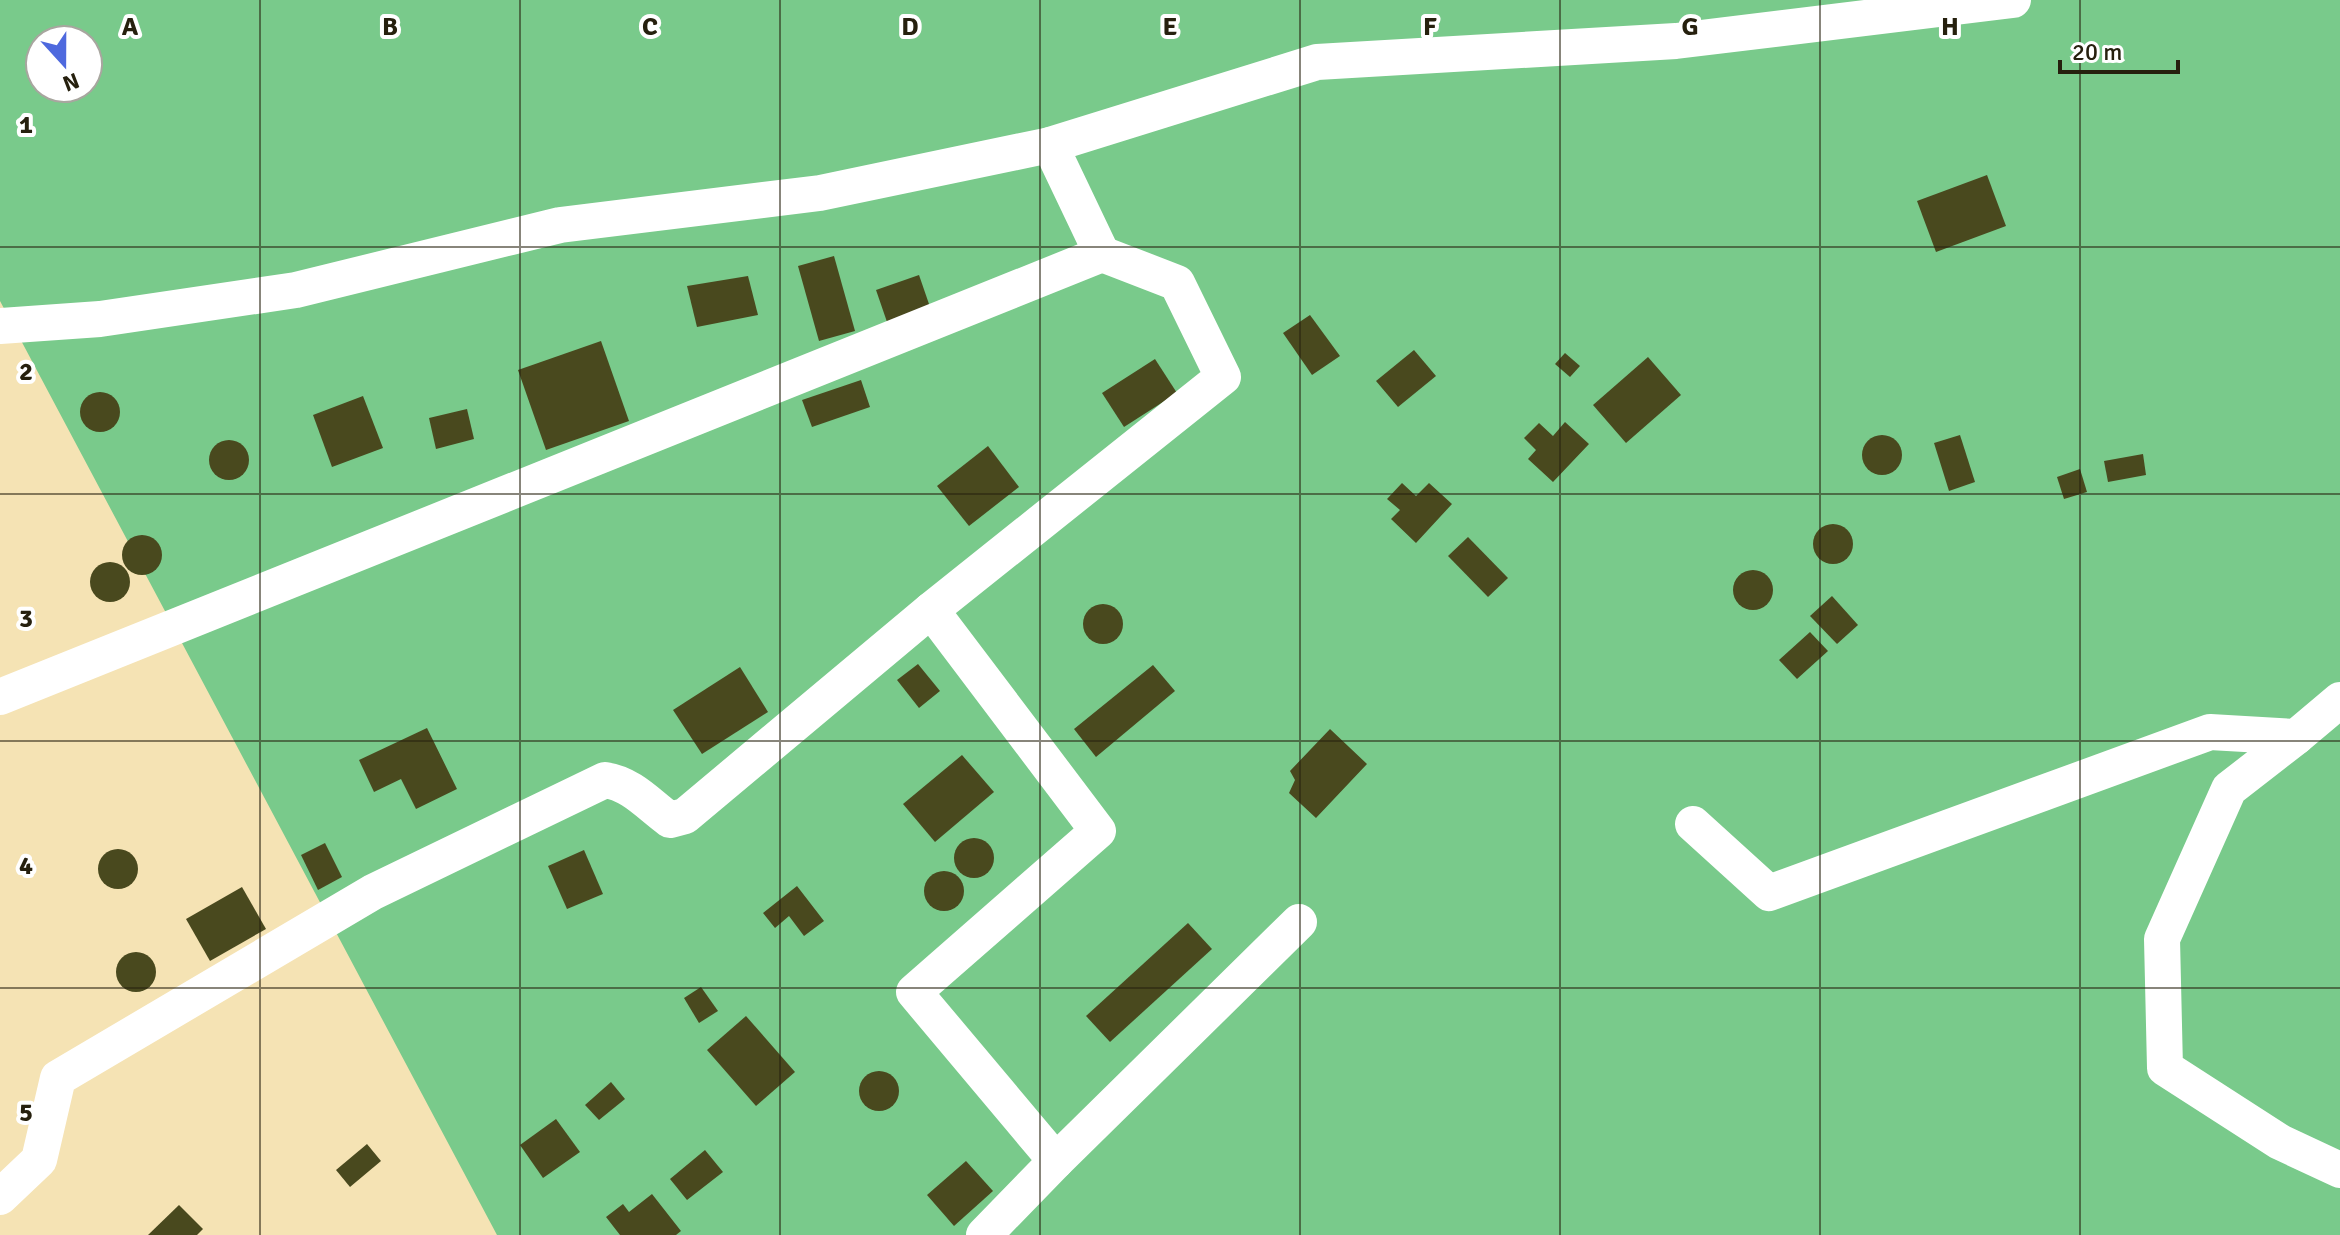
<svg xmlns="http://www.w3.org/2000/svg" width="2340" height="1235" viewBox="0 0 2340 1235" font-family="Signika,sans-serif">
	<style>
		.green { fill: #79ca8b; fill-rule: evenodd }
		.building { fill: #49491e }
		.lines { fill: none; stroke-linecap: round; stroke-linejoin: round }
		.minor { stroke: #fff; stroke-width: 36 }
		.grid { fill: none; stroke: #26200e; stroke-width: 2; stroke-opacity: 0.55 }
		.grid-label { font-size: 26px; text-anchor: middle; font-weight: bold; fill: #26200e; stroke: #fff; stroke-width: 8; stroke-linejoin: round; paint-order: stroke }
	</style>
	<rect width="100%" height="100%" fill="#f5e3b4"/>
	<path class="green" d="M0,0H2340V1235H497L0,301ZM40,40H88V88H40Z"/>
	<g class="building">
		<polygon points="1987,175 2006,226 1936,252 1917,201"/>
		<polygon points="834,256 855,331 819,341 798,266"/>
		<polygon points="919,275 930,307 887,322 876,290"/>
		<polygon points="748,276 758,315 697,327 687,286"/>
		<polygon points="1310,315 1340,356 1312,375 1283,333"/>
		<polygon points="601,341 629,421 546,450 518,370"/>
		<polygon points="1414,350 1436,376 1398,407 1376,381"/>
		<polygon points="1565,353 1580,366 1570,377 1555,364"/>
		<polygon points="1648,357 1681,395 1626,443 1593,405"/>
		<polygon points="1155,359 1177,393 1124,427 1102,393"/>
		<polygon points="861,380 870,407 812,427 802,400"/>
		<circle cx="100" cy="412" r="20"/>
		<polygon points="363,396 383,448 332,467 313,415"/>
		<polygon points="467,409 474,439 436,449 429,418"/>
		<polygon points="1565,422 1589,444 1553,482 1528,459 1536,450 1524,438 1539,423 1553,436"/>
		<polygon points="1960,435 1975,482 1949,491 1934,443"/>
		<circle cx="1882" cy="455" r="20"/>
		<circle cx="229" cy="460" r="20"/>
		<polygon points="988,446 1019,487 969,526 937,486"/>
		<polygon points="2143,454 2146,475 2108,482 2104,461"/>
		<polygon points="2080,469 2087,492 2064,499 2057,477"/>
		<polygon points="1402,483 1416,496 1429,483 1452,504 1416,543 1391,519 1400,510 1387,499"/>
		<circle cx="1833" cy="544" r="20"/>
		<circle cx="142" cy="555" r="20"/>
		<polygon points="1468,537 1508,578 1488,597 1448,556"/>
		<circle cx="110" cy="582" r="20"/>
		<circle cx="1753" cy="590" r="20"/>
		<polygon points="1832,596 1858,625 1837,644 1810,616"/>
		<circle cx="1103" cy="624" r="20"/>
		<polygon points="1810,632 1828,651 1797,679 1779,660"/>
		<polygon points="918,664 940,691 919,708 897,680"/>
		<polygon points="1153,665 1175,691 1096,757 1074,729"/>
		<polygon points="740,667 768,712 702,754 673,710"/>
		<polygon points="427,728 457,789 416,809 401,779 374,792 359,760"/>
		<polygon points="1330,729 1367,764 1316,818 1289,793 1295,780 1290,771"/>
		<polygon points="962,755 994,792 935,842 903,804"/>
		<circle cx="974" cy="858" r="20"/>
		<polygon points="325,843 342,877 318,890 301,855"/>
		<circle cx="118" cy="869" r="20"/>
		<polygon points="584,850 603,894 567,909 548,866"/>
		<circle cx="944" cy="891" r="20"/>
		<polygon points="797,886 824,921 804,936 789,916 775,928 763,913"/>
		<polygon points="242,887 266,929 210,961 186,919"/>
		<polygon points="1188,923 1212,949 1110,1042 1086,1016"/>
		<circle cx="136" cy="972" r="20"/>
		<polygon points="701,987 718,1011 699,1023 684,998"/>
		<polygon points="746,1016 795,1072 756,1106 707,1050"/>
		<circle cx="879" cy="1091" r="20"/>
		<polygon points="611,1082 625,1099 599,1120 585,1105"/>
		<polygon points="556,1119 580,1152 543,1178 520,1145"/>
		<polygon points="367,1144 381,1161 350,1187 336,1170"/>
		<polygon points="705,1150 723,1172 687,1200 670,1179"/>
		<polygon points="966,1161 993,1191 954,1226 927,1195"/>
		<polygon points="652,1194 681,1231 676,1235 620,1235 606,1217 623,1204 629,1212"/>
		<polygon points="179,1205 203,1229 197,1235 148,1235"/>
	</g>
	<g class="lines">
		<g class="minor">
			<polyline points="0,326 100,319 296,290 560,225 820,193 1050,145"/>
			<polyline points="0,697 1102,254 1050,145 1317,62 1676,41 2013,0"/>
			<polyline points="2296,737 2229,789 2162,939 2165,1068 2280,1142 2340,1170"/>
			<polyline points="1693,824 1769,893 2210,732 2296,737 2340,700"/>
			<polyline points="1056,1161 914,992 1098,831 931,610 1223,377 1177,283 1102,254"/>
			<path d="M0,1197L39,1160L58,1078L373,892L605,780C632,784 649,805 670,820L685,816L931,610"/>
			<polyline points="984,1235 1056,1161 1299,922"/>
		</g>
	</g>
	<path class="grid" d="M260,0V1235M520,0V1235M780,0V1235M1040,0V1235M1300,0V1235M1560,0V1235M1820,0V1235M2080,0V1235M0,247H2340M0,494H2340M0,741H2340M0,988H2340"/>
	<g class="grid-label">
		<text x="130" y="35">A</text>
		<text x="390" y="35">B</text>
		<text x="650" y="35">C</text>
		<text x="910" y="35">D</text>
		<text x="1170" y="35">E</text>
		<text x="1430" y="35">F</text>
		<text x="1690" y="35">G</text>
		<text x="1950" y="35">H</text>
		<text x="26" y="133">1</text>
		<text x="26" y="380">2</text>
		<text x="26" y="627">3</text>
		<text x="26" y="874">4</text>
		<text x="26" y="1121">5</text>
	</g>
	<g transform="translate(64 64) rotate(159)"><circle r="38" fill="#ffffff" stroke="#a8a69f" stroke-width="2"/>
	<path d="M0-6L14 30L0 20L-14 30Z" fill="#4e69de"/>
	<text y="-12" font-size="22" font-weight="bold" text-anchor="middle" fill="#26200e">N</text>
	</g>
	<path d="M2060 60v12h118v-12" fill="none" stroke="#26200e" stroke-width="4"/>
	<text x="2072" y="60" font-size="24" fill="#26200e" stroke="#ffffff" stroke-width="6" paint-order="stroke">20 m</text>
</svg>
